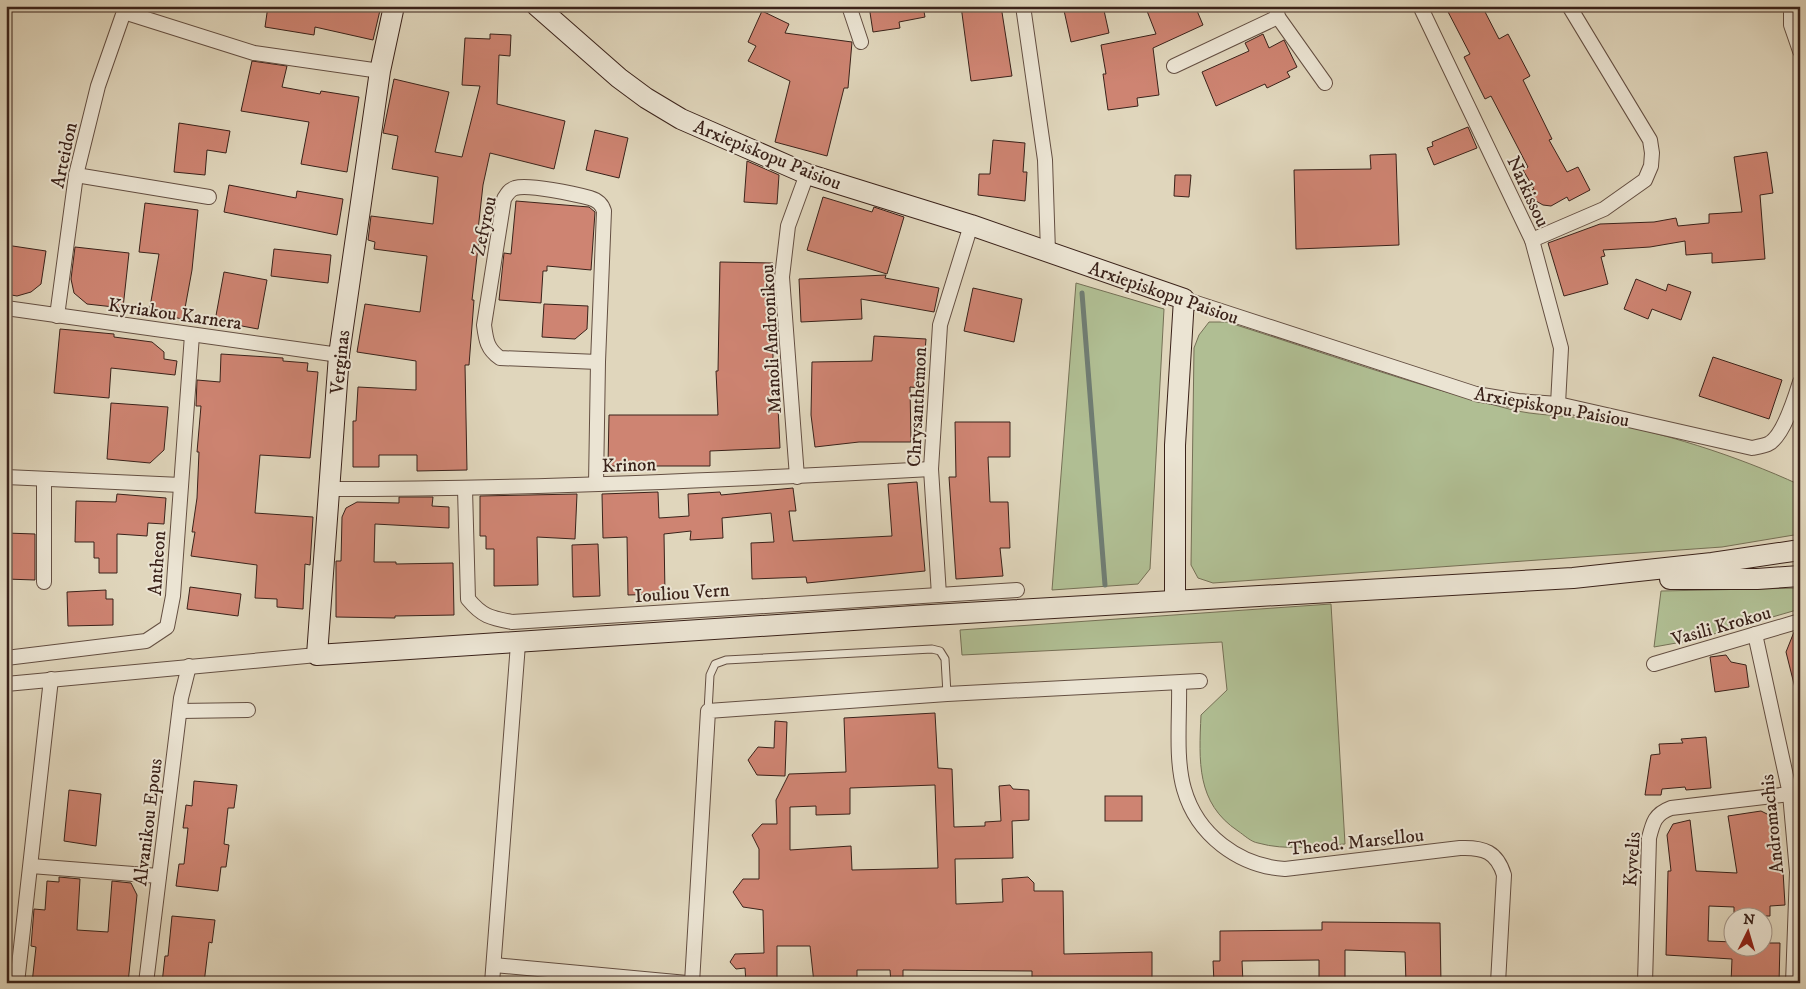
<svg xmlns="http://www.w3.org/2000/svg" width="1806" height="989" viewBox="0 0 1806 989" font-family="'IM FELL DW Pica',serif">
	<style>
		.green { fill: #b0be93; stroke: #757056 }
		.lines { fill: none; stroke-linecap: round; stroke-linejoin: round }
		.stream { stroke: #707d73; stroke-width: 5 }
		.building { fill: #ce8472; stroke: #3a221a; fill-rule: evenodd }
		.lane-casing { stroke: #644f42; stroke-width: 9 }
		.street-casing { stroke: #644f42; stroke-width: 16 }
		.secondary-casing { stroke: #3a221a; stroke-width: 22 }
		.lane { stroke: #ebe4d3; stroke-width: 7 }
		.street { stroke: #ebe4d3; stroke-width: 14 }
		.secondary { stroke: #ebe4d3; stroke-width: 20 }
		.labels { text-anchor: middle; stroke-width: 4; stroke-linejoin: round; paint-order: stroke }
		.street-label { font-size: 19px; fill: #3a221a; stroke: #ebe4d3 }
	</style>
	<rect width="100%" height="100%" fill="#e0d6bc"/>
	<filter id="stains"><feTurbulence type="fractalNoise" baseFrequency=".004" numOctaves="4"/><feColorMatrix values="0 0 0 0 .2 0 0 0 0 .09 0 0 0 0 .02 0 0 0 .5 -.17"/></filter>
	<radialGradient id="worn" r=".72"><stop offset=".6" stop-color="#630" stop-opacity="0"/><stop offset="1" stop-color="#630" stop-opacity=".3"/></radialGradient>
	<g class="green">
		<polygon points="1076,283 1164,309 1150,569 1138,584 1052,590"/>
		<path d="M1209,322H1227C1321,352 1414,385 1509,409C1535,416 1564,415 1591,419C1662,432 1735,455 1800,485V534L1722,547L1213,583L1198,578L1191,565L1194,348L1199,335Z"/>
		<polygon points="1800,588 1800,609 1693,640 1654,647 1661,591"/>
		<path d="M1331,604L1345,844C1316,846 1286,851 1258,843C1251,842 1244,835 1238,831C1196,803 1199,761 1201,715L1227,690L1222,642L962,655L960,630Z"/>
	</g>
	<g class="lines">
		<polyline class="stream" points="1082,293 1105,585"/>
	</g>
	<g class="building">
		<polygon points="268,6 381,6 373,40 315,27 314,35 265,27"/>
		<polygon points="869,6 923,6 925,17 899,22 900,28 873,32"/>
		<polygon points="961,6 1001,6 1012,76 971,81"/>
		<polygon points="1063,6 1103,6 1109,33 1071,42"/>
		<polygon points="1159,6 1195,6 1203,25 1153,48 1159,95 1137,98 1138,106 1108,110 1103,74 1106,74 1101,45 1156,34 1147,11"/>
		<polygon points="1445,6 1482,6 1499,39 1508,34 1530,76 1523,80 1552,139 1549,140 1567,172 1578,167 1590,190 1569,201 1567,197 1551,206 1543,205 1536,201 1531,190 1534,189 1523,170 1528,167 1491,96 1485,99 1464,57 1470,54"/>
		<polygon points="762,11 789,24 785,33 852,42 848,88 844,88 827,156 775,142 790,81 748,61 756,46 748,42"/>
		<polygon points="490,34 511,35 510,56 499,55 497,104 565,121 554,169 490,153 483,185 478,230 480,230 472,300 474,300 469,365 465,365 467,470 417,471 417,455 379,455 379,467 353,467 353,421 356,421 358,387 416,390 416,361 357,352 365,304 420,312 427,256 374,249 375,242 368,240 371,216 433,224 438,177 392,169 398,136 383,133 394,79 449,92 435,152 462,157 480,86 462,85 465,38 490,39"/>
		<polygon points="1263,34 1269,48 1284,40 1297,67 1287,72 1290,77 1267,88 1265,84 1216,106 1202,72 1249,51 1245,43"/>
		<polygon points="252,61 287,66 282,87 320,94 321,91 359,97 347,172 301,164 309,122 241,111"/>
		<polygon points="179,123 230,131 226,153 207,150 205,175 174,172"/>
		<polygon points="1468,127 1477,148 1434,165 1427,148 1433,146 1432,142"/>
		<polygon points="595,130 628,138 619,178 586,170"/>
		<polygon points="993,140 1025,143 1023,172 1027,172 1025,201 978,195 979,174 990,174"/>
		<polygon points="1767,152 1773,193 1760,195 1765,259 1712,263 1712,253 1686,255 1685,241 1650,247 1603,250 1605,256 1601,257 1608,284 1564,296 1548,243 1600,224 1654,222 1676,218 1678,226 1709,223 1709,214 1742,212 1734,157"/>
		<polygon points="1396,154 1399,245 1296,249 1294,170 1371,169 1370,155"/>
		<polygon points="747,161 779,175 777,204 744,202"/>
		<polygon points="1175,175 1191,175 1189,197 1174,196"/>
		<polygon points="229,185 296,198 297,191 343,199 337,235 224,212"/>
		<polygon points="823,197 872,212 874,207 904,217 887,274 807,250"/>
		<polygon points="516,201 589,207 595,212 591,270 547,266 547,271 543,271 541,303 499,300 504,253 511,254"/>
		<polygon points="145,203 198,210 192,270 183,319 149,313 159,254 139,252"/>
		<polygon points="6,245 46,251 41,284 31,292 17,296 6,294"/>
		<polygon points="75,247 129,253 123,308 87,304 74,293 71,279"/>
		<polygon points="274,249 331,255 328,283 271,276"/>
		<polygon points="720,262 773,263 773,368 776,367 780,448 710,451 710,466 608,466 609,415 718,415 716,371 718,371"/>
		<polygon points="224,272 267,280 258,329 215,321"/>
		<polygon points="886,275 885,278 939,288 934,312 861,299 862,319 801,322 799,279"/>
		<polygon points="1636,279 1666,291 1668,284 1691,292 1681,320 1652,309 1648,319 1624,309"/>
		<polygon points="973,288 1022,299 1014,342 964,331"/>
		<polygon points="544,304 588,306 587,329 575,339 542,337"/>
		<polygon points="60,329 114,334 114,337 152,342 164,352 164,359 177,361 175,375 111,368 109,398 54,393"/>
		<polygon points="874,336 926,339 922,388 910,387 911,442 859,442 815,447 811,415 812,362 872,361"/>
		<polygon points="221,354 283,358 283,361 308,363 307,371 318,372 310,458 260,455 255,513 313,517 310,565 305,564 303,609 277,607 277,599 255,598 257,565 191,556 195,532 192,532 197,498 199,452 197,452 201,406 196,406 197,380 220,382"/>
		<polygon points="1713,357 1782,380 1769,419 1699,396"/>
		<polygon points="111,403 168,407 164,450 150,463 107,459"/>
		<polygon points="955,422 1010,422 1010,457 988,457 990,502 1008,502 1010,548 1000,548 1003,576 956,579 949,477 956,477"/>
		<polygon points="917,482 925,571 807,583 806,577 752,579 751,543 774,542 771,513 722,518 723,538 690,540 691,531 664,534 665,594 628,595 627,537 603,538 602,494 658,492 659,518 689,516 688,494 720,492 721,495 793,488 796,511 789,511 793,541 892,536 888,484"/>
		<polygon points="117,494 166,498 164,524 148,523 147,536 117,534 117,573 99,573 99,558 94,558 94,542 75,542 76,501 116,502"/>
		<polygon points="577,494 575,539 537,537 538,585 494,586 494,549 486,549 486,536 480,536 480,496"/>
		<polygon points="399,497 433,497 432,506 449,507 449,528 375,524 374,562 396,562 396,564 453,563 454,615 395,616 395,618 336,617 336,561 341,561 342,517 346,508 357,502 399,503"/>
		<polygon points="6,533 35,534 35,580 6,579"/>
		<polygon points="598,544 600,596 573,597 572,545"/>
		<polygon points="190,587 241,594 238,616 187,609"/>
		<polygon points="106,590 106,599 113,599 113,625 68,626 67,592"/>
		<polygon points="1800,630 1800,687 1795,688 1786,652 1794,632"/>
		<polygon points="1726,655 1731,662 1746,665 1749,687 1715,692 1710,657"/>
		<path d="M935,713L938,768L952,769L954,827L985,826V822L1001,821L999,786L1010,785L1013,789L1029,790V820L1012,821L1013,858L955,859L956,904L1003,902L1002,879L1028,877L1034,883V891H1063L1064,954L1152,952V983H1032V971L903,970V983H891L890,970H857V983H814L810,946H777V983H746L745,968L736,969L730,962L735,954L764,953L763,910L743,907L733,892L743,879H759V849L752,835L762,824H777L776,800L789,774L846,772L844,718ZM935,785L938,868L852,870L851,846L790,850V807L816,806V815L850,814V788Z"/>
		<polygon points="775,721 787,722 785,776 757,775 748,760 758,747 774,748"/>
		<polygon points="1706,737 1711,788 1686,790 1685,787 1662,789 1661,795 1645,795 1651,755 1660,754 1659,744 1683,743 1681,739"/>
		<polygon points="194,781 237,785 234,808 228,808 224,844 229,845 226,867 221,867 218,891 176,886 179,864 184,864 188,828 183,828 186,805 192,806"/>
		<polygon points="69,790 101,794 96,846 64,841"/>
		<rect x="1105" y="796" width="37" height="25"/>
		<polygon points="1761,811 1769,815 1775,821 1783,871 1785,905 1770,906 1770,916 1734,916 1734,907 1709,906 1708,941 1734,942 1734,946 1764,946 1764,943 1780,943 1779,983 1731,983 1732,959 1666,955 1668,871 1671,871 1667,835 1673,824 1690,820 1696,871 1737,873 1728,816"/>
		<polygon points="59,877 80,879 77,930 108,932 112,881 131,883 137,895 128,983 32,983 36,947 31,946 34,909 45,910 47,881 59,882"/>
		<polygon points="172,916 215,920 212,943 209,942 204,983 162,983 165,956 168,956"/>
		<polygon points="1322,922 1440,923 1441,983 1406,983 1405,952 1345,950 1345,983 1319,983 1319,960 1242,961 1243,983 1214,983 1213,961 1220,961 1220,931 1322,930"/>
	</g>
	<g class="lines">
		<g class="lane-casing">
			<polyline id="lane" points="708,711 710,675 715,664 726,660 932,649 940,651 945,659 947,694"/>
		</g>
		<g class="street-casing">
			<g id="street">
				<polyline points="849,6 861,42"/>
				<polyline points="1023,6 1045,160 1048,252"/>
				<polyline points="1276,6 1278,17 1325,83"/>
				<polyline points="1420,6 1532,240 1561,348 1558,404"/>
				<polyline points="1791,6 1791,25 1800,51"/>
				<polyline points="124,12 254,53 380,71"/>
				<polyline points="1174,66 1278,17"/>
				<polyline points="76,175 209,197"/>
				<polyline points="1532,240 1604,209 1645,180 1651,166 1652,153 1650,140 1569,6"/>
				<path d="M1184,299L1476,394L1518,401L1558,404L1752,448C1757,447 1763,446 1768,444C1783,437 1795,398 1800,382"/>
				<polyline points="6,308 339,355"/>
				<polyline points="57,316 76,175 98,86 126,6"/>
				<polyline points="6,477 181,485"/>
				<polyline points="797,477 782,277 788,226 807,174"/>
				<path d="M596,484L598,362L604,211C602,204 597,200 590,198C575,194 529,184 515,188C509,190 507,194 504,199L484,325C486,340 487,349 500,358L598,362"/>
				<path d="M328,489C529,489 730,480 931,469"/>
				<path d="M465,489L468,599C482,616 490,618 512,622L1017,590"/>
				<polyline points="44,582 44,479"/>
				<polyline points="939,595 931,469 940,325 971,225"/>
				<polyline points="1755,634 1790,794 1797,872 1793,983"/>
				<polyline points="6,658 146,641 167,627 173,596 192,335"/>
				<polyline points="1654,664 1800,621"/>
				<path d="M1179,683C1180,716 1175,758 1184,789C1197,835 1239,866 1285,869L1460,848C1484,847 1497,852 1504,875L1498,983"/>
				<polyline points="6,684 317,655"/>
				<polyline points="180,711 248,710"/>
				<polyline points="31,866 159,876"/>
				<polyline points="494,965 687,983"/>
				<polyline points="17,983 51,679"/>
				<polyline points="146,983 181,698 189,666"/>
				<polyline points="492,983 518,644"/>
				<polyline points="692,983 708,711 947,694 1200,681"/>
				<path d="M1645,983L1649,838C1653,822 1655,814 1671,808L1790,794"/>
			</g>
		</g>
		<g class="secondary-casing">
			<g id="secondary">
				<polyline points="394,6 380,71 339,355 317,655 914,616 1573,578 1712,563 1800,550"/>
				<polyline points="537,6 619,78 646,98 681,119 807,174 971,225 1184,299 1175,445 1175,601"/>
				<polyline points="1670,579 1757,579 1800,576"/>
			</g>
		</g>
		<use href="#lane" class="lane"/>
		<use href="#street" class="street"/>
		<use href="#secondary" class="secondary"/>
	</g>
	<g class="labels">
		<g class="street-label">
			<text transform="translate(768 154) rotate(22)" y="7">Arxiepiskopu Paisiou</text>
			<text transform="translate(63 155) rotate(-78)" y="7">Arteidon</text>
			<text transform="translate(1529 191) rotate(65)" y="7">Narkissou</text>
			<text transform="translate(483 226) rotate(-78)" y="7">Zefyrou</text>
			<text transform="translate(1164 292) rotate(19)" y="7">Arxiepiskopu Paisiou</text>
			<text transform="translate(175 313) rotate(8)" y="7">Kyriakou Karnera</text>
			<text transform="translate(770 339) rotate(-93)" y="7">Manoli Andronikou</text>
			<text transform="translate(339 362) rotate(-84)" y="7">Verginas</text>
			<text transform="translate(1552 406) rotate(10)" y="7">Arxiepiskopu Paisiou</text>
			<text transform="translate(916 407) rotate(-87)" y="7">Chrysanthemon</text>
			<text transform="translate(629 464) rotate(-2)" y="7">Krinon</text>
			<text transform="translate(156 563) rotate(-86)" y="7">Antheon</text>
			<text transform="translate(682 592) rotate(-4)" y="7">Iouliou Vern</text>
			<text transform="translate(1721 625) rotate(-16)" y="7">Vasili Krokou</text>
			<text transform="translate(147 822) rotate(-83)" y="7">Alvanikou Epous</text>
			<text transform="translate(1771 824) rotate(-96)" y="7">Andromachis</text>
			<text transform="translate(1356 841) rotate(-6)" y="7">Theod. Marsellou</text>
			<text transform="translate(1631 859) rotate(-86)" y="7">Kyvelis</text>
		</g>
	</g>
	<rect width="1806" height="989" fill="none" stroke="#e0d6bc" stroke-width="25"/>
	<rect x="8" y="8" width="1791" height="974" fill="none" stroke="#3a221a" stroke-width="2.5"/>
	<rect x="12" y="12" width="1781" height="964" fill="none" stroke="#3a221a"/>
	<g transform="translate(1748 932) rotate(5)"><circle r="24" fill="#ebe4d3" stroke="#a49689"/>
	<path d="M0-4L9 19L0 12L-9 19Z" fill="#8f2418"/>
	<text y="-8" font-size="14" font-weight="bold" text-anchor="middle" fill="#3a221a">N</text>
	</g>
	<rect width="100%" height="100%" filter="url(#stains)"/>
	<rect width="100%" height="100%" fill="url(#worn)"/>
</svg>
